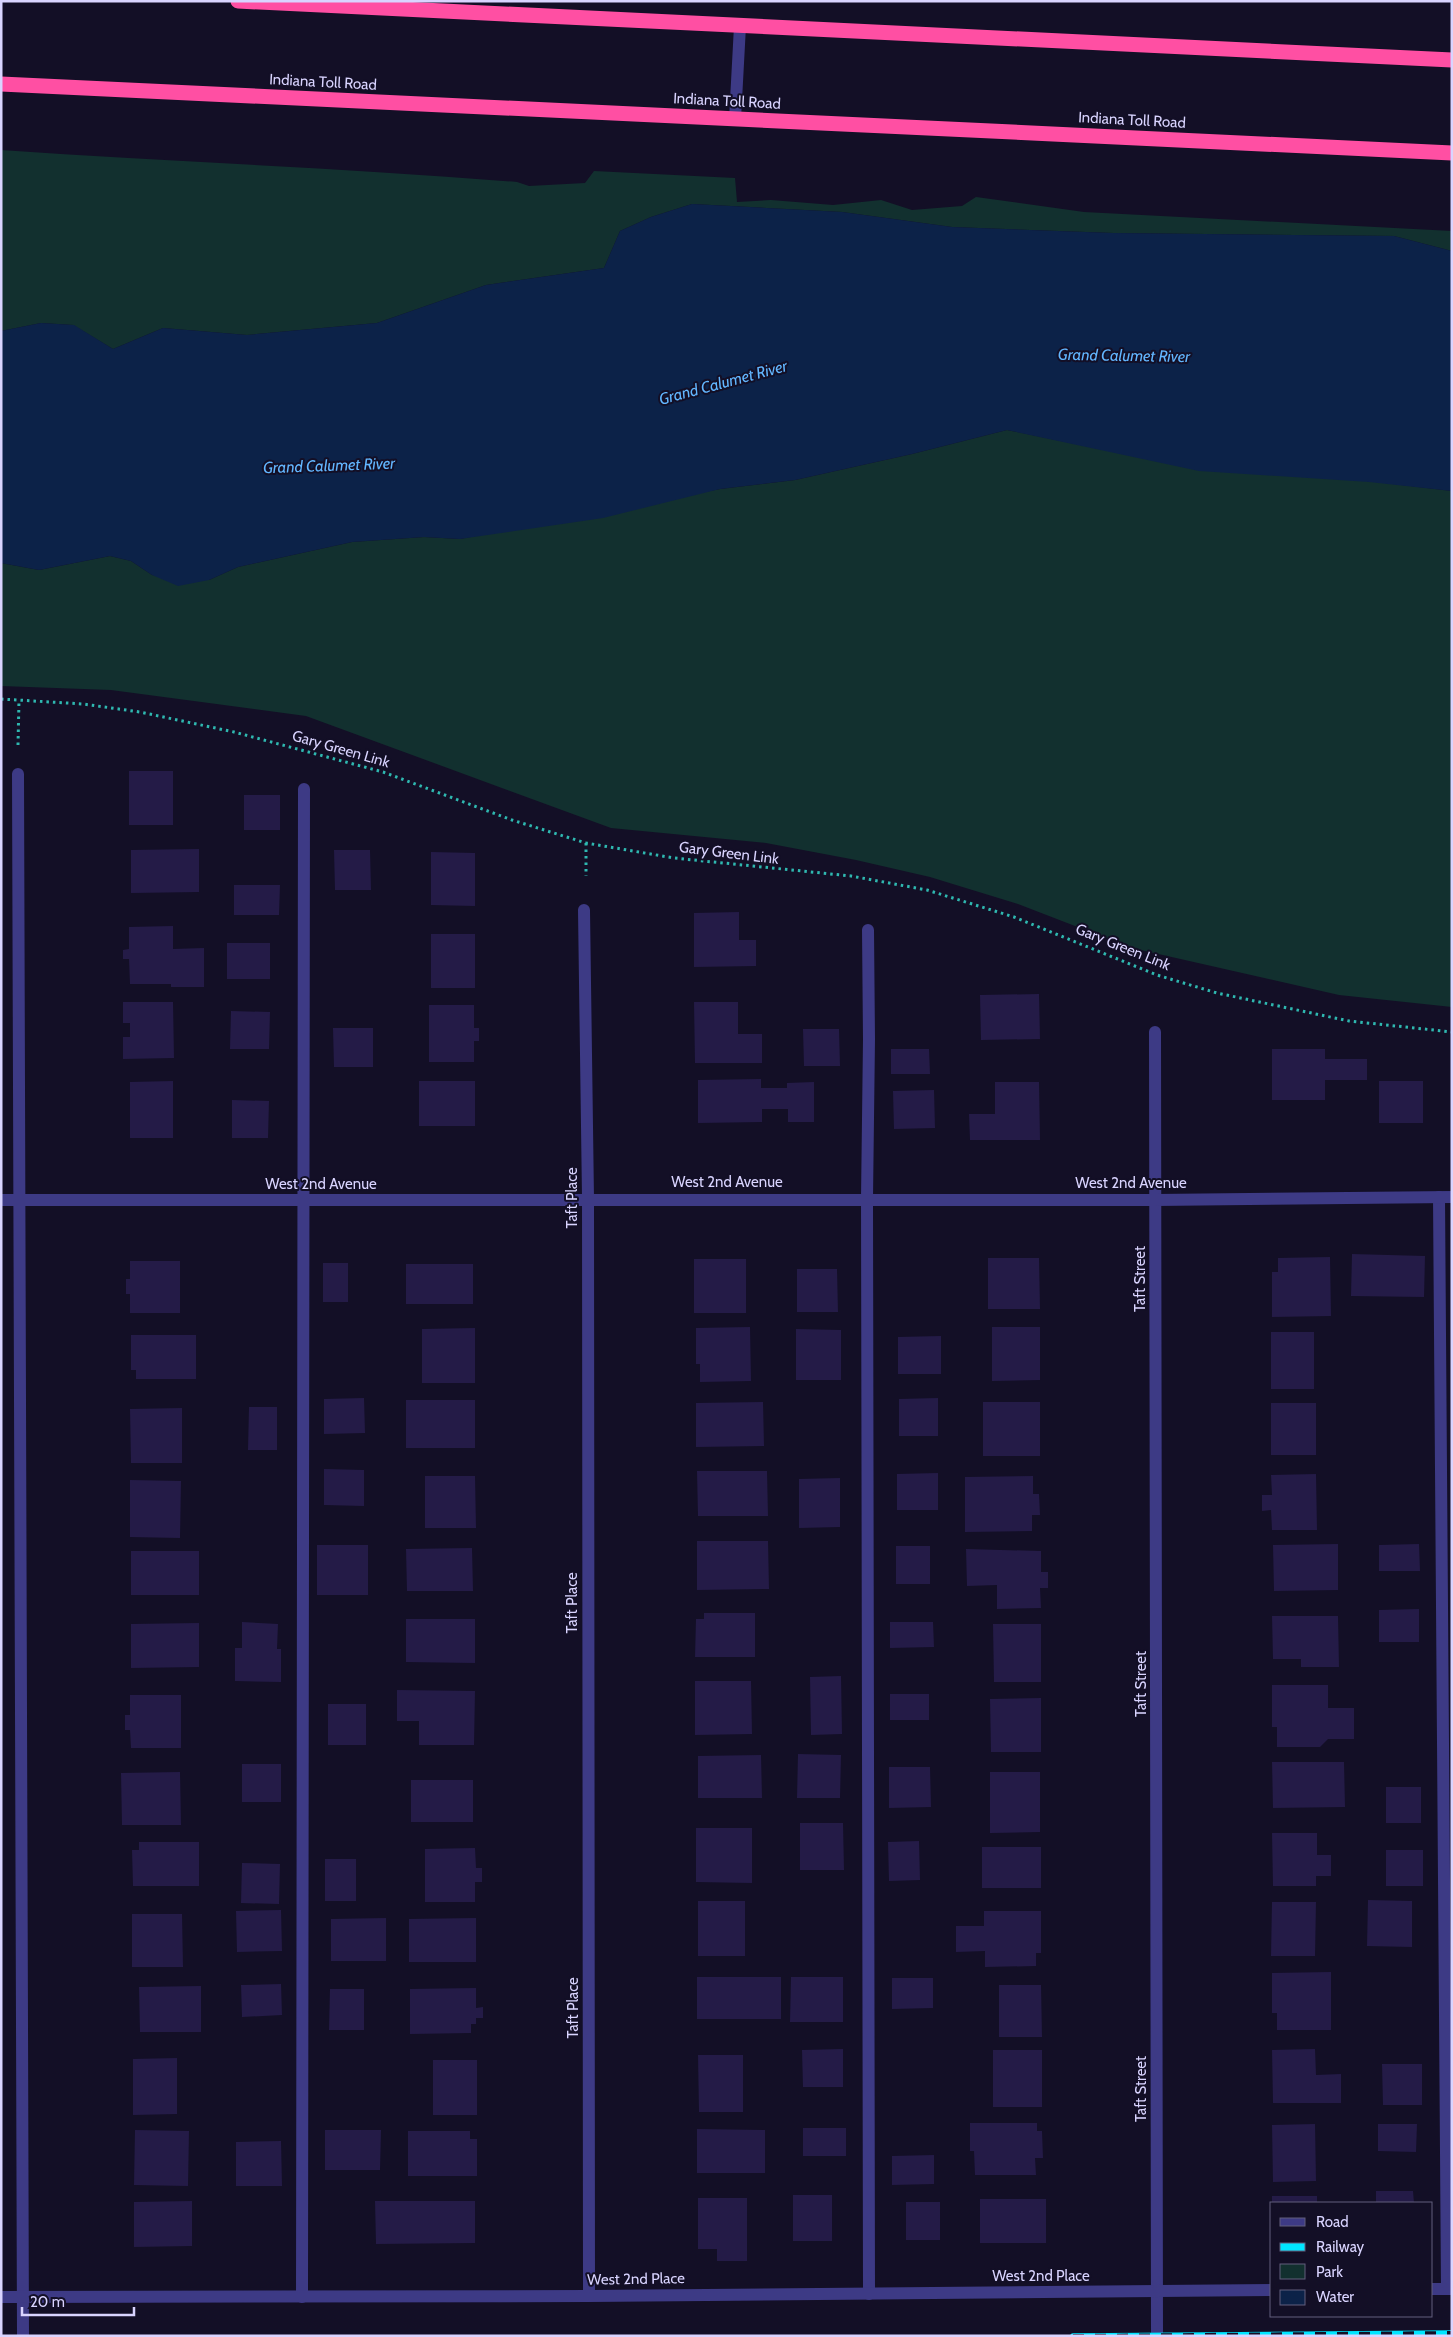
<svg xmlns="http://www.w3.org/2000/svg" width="1453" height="2337" viewBox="0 0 1453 2337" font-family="Cabin,sans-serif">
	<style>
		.green { fill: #12302f }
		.water { fill: #0c2248 }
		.building { fill: #241b47 }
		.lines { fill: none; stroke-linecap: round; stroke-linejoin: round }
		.path { stroke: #2fb8b0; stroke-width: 3; stroke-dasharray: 2.5 4; stroke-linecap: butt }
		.lane { stroke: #3d3a85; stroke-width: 12 }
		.street { stroke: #3d3a85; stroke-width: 12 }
		.highway { stroke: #ff4fa3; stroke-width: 15 }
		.rail-casing { stroke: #00e5ff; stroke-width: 5.5 }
		.rail { stroke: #130f26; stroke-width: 4; stroke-dasharray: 11; stroke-linecap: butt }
		.labels { text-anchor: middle; stroke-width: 4; stroke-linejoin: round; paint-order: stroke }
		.street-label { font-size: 15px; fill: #d9d4ff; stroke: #130f26 }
		.water-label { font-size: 16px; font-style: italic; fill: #62b6ff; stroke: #130f26 }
	</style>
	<rect width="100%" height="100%" fill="#130f26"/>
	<g class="green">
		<path d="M1,150C173,162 346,168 517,182L529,186L585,183L594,171L735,178L737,202L771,200L833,205L881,200L912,210L962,206L976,197L1084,212L1452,231V251L1394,236L1113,233L952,227L842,212L692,204L651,217L620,231L604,268L486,285L377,323L247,335L163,328L113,349L73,325L41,323L1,331Z"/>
		<polygon points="1007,430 1100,449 1452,491 1452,1007 1339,995 1132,948 1018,904 930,877 856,860 766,843 611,828 306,716 111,690 1,686 1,563 39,570 110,556 131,561 152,575 209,580 238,567 352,542 424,537 460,539 720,489 795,480 912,454"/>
	</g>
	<polygon class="water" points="692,204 842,212 952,227 1113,233 1394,236 1452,251 1452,491 1369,482 1199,471 1007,430 912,454 795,480 720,489 603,518 460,539 424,537 352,542 238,567 209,580 178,586 152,575 131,561 110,556 39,570 1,563 1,331 41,323 74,325 113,349 163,328 247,335 377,323 486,285 604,268 620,231 651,217"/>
	<g class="building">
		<rect x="129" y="771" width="44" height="54"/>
		<rect x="244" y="795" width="36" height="35"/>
		<polygon points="199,849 199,892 131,893 131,850"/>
		<polygon points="334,850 370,850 371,890 335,890"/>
		<polygon points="431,852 475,853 475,906 431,905"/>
		<polygon points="234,885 280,885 279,915 234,915"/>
		<polygon points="739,912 739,940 756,940 756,966 694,967 694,913"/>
		<polygon points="173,926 173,949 204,948 204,987 171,987 171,984 130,984 129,959 123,959 123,950 129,949 129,927"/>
		<rect x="431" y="934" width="44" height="54"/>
		<rect x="227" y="943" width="43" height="36"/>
		<polygon points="1039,994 1040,1039 981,1040 980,995"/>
		<polygon points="123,1002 173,1002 174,1058 123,1059 123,1037 130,1037 130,1023 123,1023"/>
		<polygon points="694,1002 738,1002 738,1034 762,1034 762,1063 695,1063"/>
		<polygon points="429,1005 474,1005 474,1028 479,1028 479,1041 474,1041 474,1062 429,1062"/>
		<polygon points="231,1011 270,1012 269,1049 230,1049"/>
		<polygon points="333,1028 373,1028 373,1067 334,1067"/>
		<polygon points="803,1029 839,1029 840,1066 804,1066"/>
		<polygon points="891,1049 929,1049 930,1074 891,1074"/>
		<polygon points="1272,1049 1325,1049 1325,1059 1367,1059 1367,1080 1325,1080 1325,1100 1272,1100"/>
		<polygon points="761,1079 761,1088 787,1088 787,1083 814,1082 814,1122 788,1122 788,1109 762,1109 762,1122 698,1123 698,1080"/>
		<polygon points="173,1081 173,1138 130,1138 130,1082"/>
		<rect x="419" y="1081" width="56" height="45"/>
		<rect x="1379" y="1081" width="44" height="42"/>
		<polygon points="995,1082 1039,1082 1040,1140 970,1140 969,1114 995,1114"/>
		<polygon points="934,1090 935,1128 894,1129 893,1091"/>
		<polygon points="232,1100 269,1101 268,1138 232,1138"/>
		<polygon points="1352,1254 1425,1256 1424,1297 1351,1296"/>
		<polygon points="1330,1257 1331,1316 1272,1317 1272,1272 1278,1272 1278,1258"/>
		<polygon points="988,1258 1039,1258 1040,1309 988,1309"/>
		<rect x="694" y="1259" width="52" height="54"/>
		<polygon points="130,1261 180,1261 180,1313 130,1313 130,1294 126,1294 126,1279 130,1279"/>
		<rect x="323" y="1263" width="25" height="39"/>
		<rect x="406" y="1264" width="67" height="40"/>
		<polygon points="797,1269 837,1269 838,1312 797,1312"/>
		<polygon points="750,1327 751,1381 700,1382 700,1364 696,1364 696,1328"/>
		<polygon points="992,1327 1040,1327 1040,1380 992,1381"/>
		<polygon points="475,1328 475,1383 422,1383 422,1329"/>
		<polygon points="796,1329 841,1330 841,1380 796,1380"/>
		<rect x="1271" y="1332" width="43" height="57"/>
		<polygon points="131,1335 196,1335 196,1379 136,1379 136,1370 131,1370"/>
		<polygon points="941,1336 941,1374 898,1374 898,1337"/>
		<polygon points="364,1398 365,1433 324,1434 324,1399"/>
		<polygon points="938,1398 938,1436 899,1436 899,1399"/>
		<rect x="406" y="1400" width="69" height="48"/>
		<polygon points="763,1402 764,1446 696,1447 696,1403"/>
		<rect x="983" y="1402" width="57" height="54"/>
		<rect x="1271" y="1403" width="45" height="52"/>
		<polygon points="249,1407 277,1407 277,1450 248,1450"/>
		<polygon points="182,1408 182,1463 131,1463 130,1409"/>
		<polygon points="324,1469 364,1470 364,1506 324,1505"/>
		<polygon points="697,1471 767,1471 768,1516 698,1516"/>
		<polygon points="938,1473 938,1510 897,1510 897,1474"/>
		<polygon points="1316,1474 1317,1530 1272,1530 1271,1510 1262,1511 1262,1495 1272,1495 1271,1475"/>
		<polygon points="425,1476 475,1476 476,1528 425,1528"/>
		<polygon points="1033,1476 1033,1494 1039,1494 1040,1515 1032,1515 1032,1531 965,1532 965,1477"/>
		<polygon points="840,1478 840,1527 799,1528 799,1479"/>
		<polygon points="130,1480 181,1481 180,1538 130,1537"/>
		<polygon points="697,1541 768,1541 769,1589 697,1590"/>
		<polygon points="1338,1544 1338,1590 1274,1591 1273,1545"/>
		<polygon points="1419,1544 1420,1571 1379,1571 1379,1545"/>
		<rect x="317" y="1545" width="51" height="50"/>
		<rect x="896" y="1546" width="34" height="38"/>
		<polygon points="472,1548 473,1591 407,1591 406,1549"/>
		<polygon points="966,1549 1041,1551 1041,1572 1048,1572 1048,1588 1040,1588 1041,1608 997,1609 997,1585 967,1586"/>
		<rect x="131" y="1551" width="68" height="44"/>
		<polygon points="1419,1609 1419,1642 1379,1642 1379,1610"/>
		<polygon points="704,1613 755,1613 755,1657 695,1657 696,1619 704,1619"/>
		<polygon points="1272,1616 1338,1616 1339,1667 1301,1667 1301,1659 1273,1659"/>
		<polygon points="406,1619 475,1619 475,1663 406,1662"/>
		<polygon points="242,1622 278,1624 277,1649 281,1649 281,1682 235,1681 235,1648 242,1648"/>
		<polygon points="890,1622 933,1622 934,1647 890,1648"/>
		<polygon points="199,1623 199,1667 131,1668 131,1624"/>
		<polygon points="993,1624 1041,1624 1041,1682 994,1682"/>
		<polygon points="841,1676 842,1734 811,1735 810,1677"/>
		<polygon points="695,1681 751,1681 752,1734 695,1735"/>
		<polygon points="1272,1685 1328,1685 1328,1708 1354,1708 1354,1739 1328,1739 1320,1747 1277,1747 1277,1727 1272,1727"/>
		<polygon points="397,1690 475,1691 474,1745 419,1745 419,1721 397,1721"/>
		<rect x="890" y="1694" width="39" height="26"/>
		<polygon points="130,1695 181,1695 181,1748 131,1748 130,1730 125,1730 125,1715 130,1715"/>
		<polygon points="1041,1698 1041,1752 991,1752 990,1699"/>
		<rect x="328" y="1704" width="38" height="41"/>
		<polygon points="798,1754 841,1755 840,1798 797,1798"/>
		<polygon points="761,1755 762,1798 698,1798 698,1756"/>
		<polygon points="1272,1762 1344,1762 1345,1807 1273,1808"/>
		<rect x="242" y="1764" width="39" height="38"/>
		<polygon points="889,1767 930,1767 931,1807 889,1808"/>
		<polygon points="180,1772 181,1825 122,1825 121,1773"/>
		<polygon points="990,1772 1040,1772 1040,1832 990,1833"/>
		<rect x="411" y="1780" width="62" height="42"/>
		<rect x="1386" y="1787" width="35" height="36"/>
		<polygon points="800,1823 843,1823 844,1870 800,1870"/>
		<polygon points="696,1828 752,1828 752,1883 696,1882"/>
		<polygon points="1272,1833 1317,1833 1317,1855 1331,1855 1331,1876 1316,1876 1316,1886 1273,1886"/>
		<polygon points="919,1841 920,1880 889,1881 888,1842"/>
		<polygon points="139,1842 199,1842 199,1886 133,1886 132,1850 139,1850"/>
		<rect x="982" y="1847" width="59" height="41"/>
		<polygon points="475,1848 476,1868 482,1868 482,1882 475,1882 475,1902 425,1902 425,1849"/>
		<rect x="1386" y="1850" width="37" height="36"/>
		<rect x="325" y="1859" width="31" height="42"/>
		<polygon points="242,1863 280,1864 279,1904 241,1903"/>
		<polygon points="1368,1900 1412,1901 1412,1947 1367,1946"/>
		<rect x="698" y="1901" width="47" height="55"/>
		<polygon points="1272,1902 1316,1902 1315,1956 1271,1956"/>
		<polygon points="281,1910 282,1951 237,1952 236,1911"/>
		<polygon points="984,1911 1041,1911 1041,1953 1036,1953 1036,1966 985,1967 985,1951 956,1952 956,1926 984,1926"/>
		<polygon points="132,1914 182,1914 183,1967 132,1967"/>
		<polygon points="386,1918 386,1961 331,1961 331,1919"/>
		<polygon points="476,1918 476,1962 409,1962 409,1919"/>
		<polygon points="1331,1972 1331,2030 1277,2030 1277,2013 1272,2013 1272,1973"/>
		<rect x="697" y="1977" width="84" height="42"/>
		<polygon points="791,1977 843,1977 843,2022 790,2022"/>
		<polygon points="892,1978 933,1978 933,2008 892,2009"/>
		<polygon points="281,1984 282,2015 242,2017 241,1985"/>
		<polygon points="999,1985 1041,1985 1042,2037 999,2037"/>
		<polygon points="201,1986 201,2032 140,2032 139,1987"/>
		<polygon points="476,1988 476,2008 483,2007 483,2018 476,2018 476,2024 471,2024 471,2033 410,2034 410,1989"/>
		<polygon points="330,1989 364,1989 364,2030 329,2030"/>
		<polygon points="843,2049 843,2087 803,2087 802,2050"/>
		<polygon points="1315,2049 1316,2075 1341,2074 1341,2103 1273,2103 1272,2050"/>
		<rect x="993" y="2050" width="49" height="57"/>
		<polygon points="698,2055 743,2055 743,2112 699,2112"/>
		<polygon points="177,2058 177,2114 133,2115 133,2059"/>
		<rect x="433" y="2060" width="44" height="55"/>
		<polygon points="1382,2064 1422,2064 1422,2105 1383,2105"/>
		<polygon points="970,2123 1037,2123 1037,2131 1042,2131 1043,2158 1035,2158 1036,2175 975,2175 974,2151 970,2151"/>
		<polygon points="1315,2124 1316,2181 1273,2182 1272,2125"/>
		<polygon points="1378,2124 1417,2124 1416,2152 1378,2151"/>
		<rect x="803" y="2128" width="43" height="28"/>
		<polygon points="697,2129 765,2130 765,2173 697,2173"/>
		<polygon points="135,2130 189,2131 188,2186 134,2185"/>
		<polygon points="325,2130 381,2130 380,2170 325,2170"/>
		<polygon points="408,2131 470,2131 470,2139 477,2139 477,2176 408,2176"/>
		<polygon points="281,2141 282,2186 236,2186 236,2142"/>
		<polygon points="934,2155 934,2184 892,2185 892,2156"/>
		<polygon points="1376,2191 1413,2191 1414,2203 1376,2203"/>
		<rect x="793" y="2195" width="39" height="46"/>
		<rect x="1272" y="2196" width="45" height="7"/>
		<polygon points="698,2198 747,2198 747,2261 717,2261 717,2249 698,2249"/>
		<rect x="980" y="2199" width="66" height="44"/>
		<polygon points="192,2201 192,2246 134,2247 134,2202"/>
		<polygon points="375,2201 475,2201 475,2243 376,2244"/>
		<rect x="906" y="2202" width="34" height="38"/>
	</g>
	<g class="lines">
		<g class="path">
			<polyline points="1,699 83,704 140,712 234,732 383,772 512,820 586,843 674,858 851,876 927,890 1014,917 1157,975 1217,993 1349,1021 1452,1032"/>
			<polyline points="18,745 19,700"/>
			<polyline points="586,843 586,876"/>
		</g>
		<g class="lane">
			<polyline points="735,119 740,26"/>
			<polyline points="868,930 869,1039 867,1198 869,2294"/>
			<polyline points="1439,1197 1447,2289"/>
			<polyline points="302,2297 304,789"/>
		</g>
		<g class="street">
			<polyline points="18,774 23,2336"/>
			<polyline points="584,910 588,1198 589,2296"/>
			<polyline points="1155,1032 1157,2336"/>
			<polyline points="1,1200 1156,1200 1452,1197"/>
			<polyline points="1432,2289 1452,2289"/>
			<polyline points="1,2297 589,2296 1272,2290"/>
		</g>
		<g class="highway">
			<polyline points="238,1 1452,60"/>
			<polyline points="1,84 1452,153"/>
		</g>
		<g class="rail-casing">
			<polyline id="rail" points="1073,2336 1452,2333"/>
		</g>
		<use href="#rail" class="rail"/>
	</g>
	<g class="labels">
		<g class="street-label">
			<text transform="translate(323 82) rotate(3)" y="5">Indiana Toll Road</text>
			<text transform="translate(727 101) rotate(3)" y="5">Indiana Toll Road</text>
			<text transform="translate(1132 120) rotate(3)" y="5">Indiana Toll Road</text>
			<text transform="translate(341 749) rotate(16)" y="5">Gary Green Link</text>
			<text transform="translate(729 853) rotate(7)" y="5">Gary Green Link</text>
			<text transform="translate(1123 947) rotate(22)" y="5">Gary Green Link</text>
			<text x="727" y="1187">West 2nd Avenue</text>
			<text x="1131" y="1188">West 2nd Avenue</text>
			<text x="321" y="1189">West 2nd Avenue</text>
			<text transform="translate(572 1198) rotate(-90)" y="5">Taft Place</text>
			<text transform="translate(1140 1279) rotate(-90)" y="5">Taft Street</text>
			<text transform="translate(572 1603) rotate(-90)" y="5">Taft Place</text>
			<text transform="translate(1141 1684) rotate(-90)" y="5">Taft Street</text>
			<text transform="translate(573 2008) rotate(-90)" y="5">Taft Place</text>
			<text transform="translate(1141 2089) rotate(-90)" y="5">Taft Street</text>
			<text x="1041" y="2281">West 2nd Place</text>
			<text transform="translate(636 2279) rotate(-1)" y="5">West 2nd Place</text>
		</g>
		<g class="water-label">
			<text transform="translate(1124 355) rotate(1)" y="6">Grand Calumet River</text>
			<text transform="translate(723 382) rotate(-15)" y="6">Grand Calumet River</text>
			<text transform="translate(329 465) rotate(-2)" y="6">Grand Calumet River</text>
		</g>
	</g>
	<rect width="1453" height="2337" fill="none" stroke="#d9d4ff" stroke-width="5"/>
	<rect x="1270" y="2202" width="162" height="115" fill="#130f26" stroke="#625e7d"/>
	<rect x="1280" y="2218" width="25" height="8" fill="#3d3a85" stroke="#625e7d"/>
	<text x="1316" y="2227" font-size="15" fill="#d9d4ff">Road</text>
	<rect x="1280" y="2243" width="25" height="8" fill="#00e5ff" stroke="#625e7d"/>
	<text x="1316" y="2252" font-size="15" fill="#d9d4ff">Railway</text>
	<rect x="1280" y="2264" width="25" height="15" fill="#12302f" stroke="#625e7d"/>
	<text x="1316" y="2277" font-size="15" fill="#d9d4ff">Park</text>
	<rect x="1280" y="2290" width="25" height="15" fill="#0c2248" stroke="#625e7d"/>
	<text x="1316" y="2302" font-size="15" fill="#d9d4ff">Water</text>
	<path d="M22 2307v8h112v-8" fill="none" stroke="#d9d4ff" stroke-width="2.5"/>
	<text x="30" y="2307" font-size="15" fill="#d9d4ff" stroke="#130f26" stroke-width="4" paint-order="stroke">20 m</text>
</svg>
